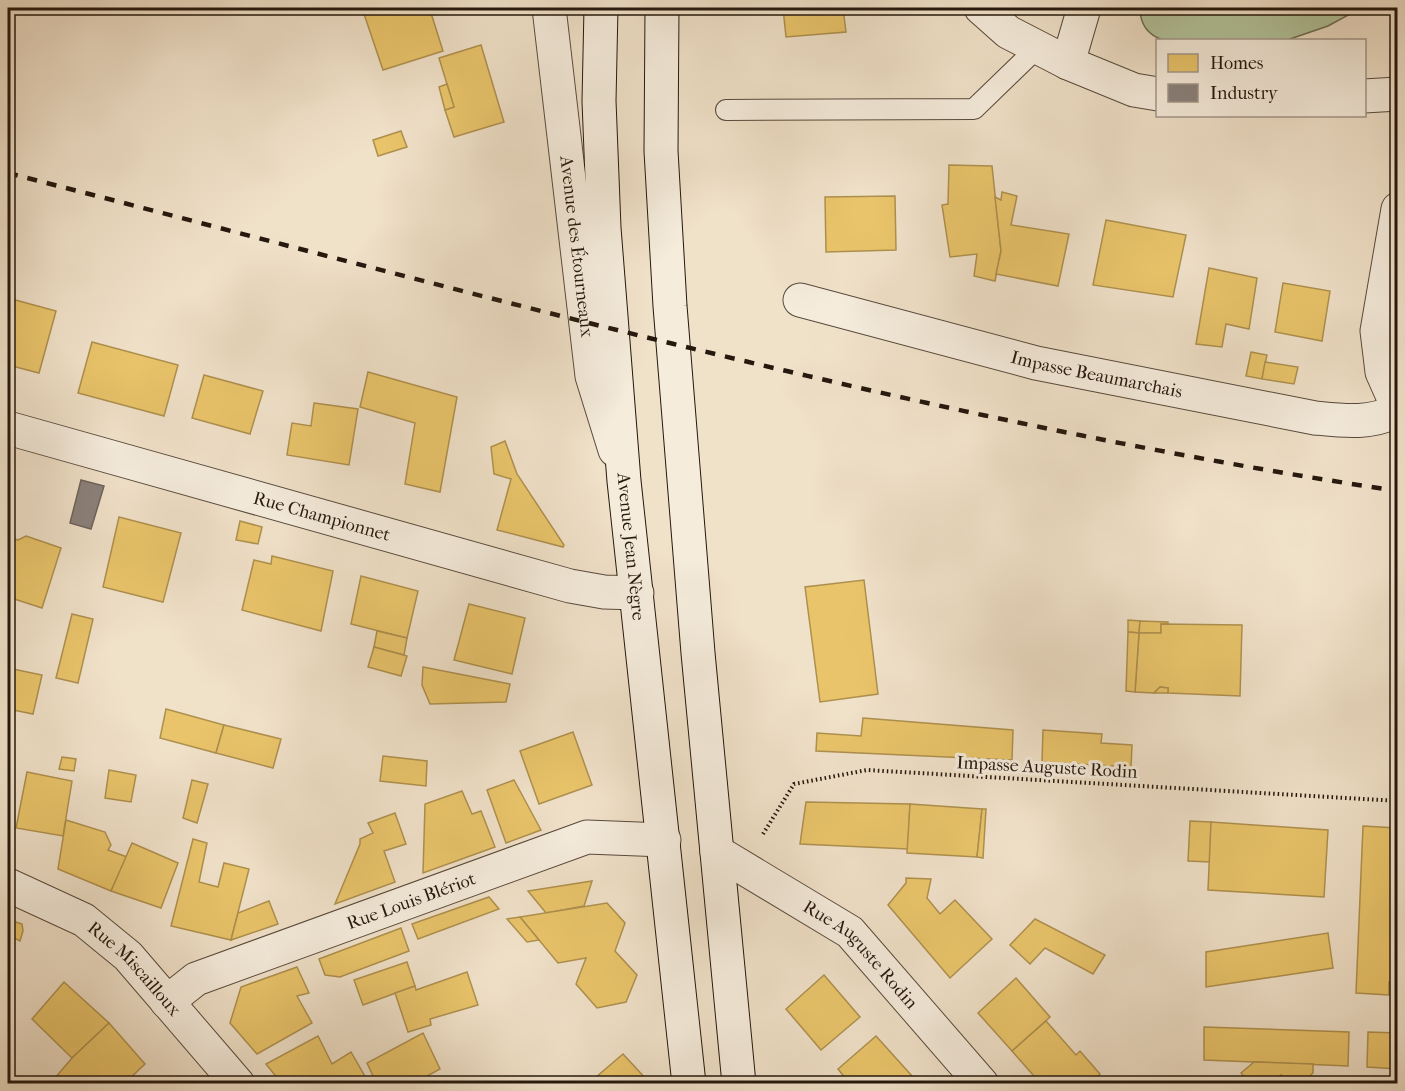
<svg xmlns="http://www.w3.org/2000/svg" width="1405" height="1091" viewBox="0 0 1405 1091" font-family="'IM FELL French Canon',serif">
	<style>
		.green { fill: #b3c49c; stroke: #6c6e54; stroke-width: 1.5 }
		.homes { fill: #e9c46a; stroke: #ae904e; stroke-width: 1.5 }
		.industry { fill: #8a817c; stroke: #6c625b; stroke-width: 1.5 }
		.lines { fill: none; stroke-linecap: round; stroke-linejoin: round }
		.service-casing { stroke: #584a3c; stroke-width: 22 }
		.minor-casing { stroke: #584a3c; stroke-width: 35 }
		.secondary-casing { stroke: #25180d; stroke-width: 35 }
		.path { stroke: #25180d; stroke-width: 4; stroke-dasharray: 1.5 3; stroke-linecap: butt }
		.service { stroke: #f5ecdc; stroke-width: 20 }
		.minor { stroke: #f5ecdc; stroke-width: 33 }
		.secondary { stroke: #f5ecdc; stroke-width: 33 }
		.rail { stroke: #25180d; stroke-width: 4.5; stroke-dasharray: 10 10; stroke-linecap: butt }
		.labels { text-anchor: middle; stroke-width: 6; stroke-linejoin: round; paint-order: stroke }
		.street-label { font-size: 18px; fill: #25180d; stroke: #f5ecdc }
	</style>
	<rect width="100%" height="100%" fill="#f0e1c9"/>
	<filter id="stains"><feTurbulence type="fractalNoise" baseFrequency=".00333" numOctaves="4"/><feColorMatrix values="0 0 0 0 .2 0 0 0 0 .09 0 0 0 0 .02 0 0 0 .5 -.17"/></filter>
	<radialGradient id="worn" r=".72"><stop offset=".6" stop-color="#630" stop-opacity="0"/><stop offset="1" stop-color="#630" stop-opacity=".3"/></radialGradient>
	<path class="green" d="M1140,8H1358L1354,12L1328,26L1287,40H1163C1148,35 1140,24 1140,8Z"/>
	<g class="homes">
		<polygon points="362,8 426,8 428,14 431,13 443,51 383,70"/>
		<polygon points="783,8 843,8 846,32 786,37"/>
		<polygon points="481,45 504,122 454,137 445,110 454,107 439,58"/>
		<polygon points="447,84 454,107 445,110 439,87"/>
		<polygon points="401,131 407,147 378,156 373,140"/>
		<polygon points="949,165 992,166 1001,251 995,281 974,276 977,254 950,257 942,205 948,204"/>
		<polygon points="1002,192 1017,196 1011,225 1069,234 1058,286 996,274 1001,251 995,197 1001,200"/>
		<polygon points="895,196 896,250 826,252 825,197"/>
		<polygon points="1106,220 1186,235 1173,297 1093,285"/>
		<polygon points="1209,268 1257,278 1249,329 1226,324 1222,347 1196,344"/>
		<polygon points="1283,283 1330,291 1322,341 1275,332"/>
		<polygon points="8,298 56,311 39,373 8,365"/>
		<polygon points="92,342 178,365 164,416 78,393"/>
		<polygon points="1251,352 1267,355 1262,379 1246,376"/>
		<polygon points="1265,362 1298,367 1294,384 1262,379"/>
		<polygon points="368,372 457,397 440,492 405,484 415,423 360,407"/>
		<polygon points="204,375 263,391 250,434 192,418"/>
		<polygon points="314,403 358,409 349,465 287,455 292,423 311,426"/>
		<polygon points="505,441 517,474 564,545 563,547 497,530 511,479 494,474 491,447"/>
		<polygon points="119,517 181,533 163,602 103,587"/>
		<polygon points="240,521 262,527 258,544 236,540"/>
		<polygon points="26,536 61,548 42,608 8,597 8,537 18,540"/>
		<polygon points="272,556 333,571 321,631 242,610 254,560 271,564"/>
		<polygon points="361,576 418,591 407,638 351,624"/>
		<polygon points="864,580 878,694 820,702 805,587"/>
		<polygon points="469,604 525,618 512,674 454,660"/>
		<polygon points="72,614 93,619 78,683 56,678"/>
		<polygon points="1128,620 1140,621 1139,633 1128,632"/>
		<polygon points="1140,621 1168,622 1168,624 1161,624 1161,633 1139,633"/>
		<polygon points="1161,624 1242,625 1240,696 1168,693 1168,688 1160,687 1154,693 1135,692 1139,633 1161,633"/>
		<polygon points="377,631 407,638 404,655 374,647"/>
		<polygon points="1128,632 1139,633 1135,692 1126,691"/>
		<polygon points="374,647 407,656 401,676 368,667"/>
		<polygon points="423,667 510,684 506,702 430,704 422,685"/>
		<polygon points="8,668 42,675 33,714 8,709"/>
		<polygon points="1160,687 1168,688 1168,693 1154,693"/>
		<polygon points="166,709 224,725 216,753 160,738"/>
		<polygon points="863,718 1013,730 1012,760 816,751 817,733 861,736"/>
		<polygon points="224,725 281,739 273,768 216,753"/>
		<polygon points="1043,730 1102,734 1101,743 1132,745 1131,767 1042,762"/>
		<polygon points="573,732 592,785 539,804 520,751"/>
		<polygon points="383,756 427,761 426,786 380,781"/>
		<polygon points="62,757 76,759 74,771 59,769"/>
		<polygon points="109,770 136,775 131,802 105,798"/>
		<polygon points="27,772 72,781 63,836 16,828"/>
		<polygon points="8,780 13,781 8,816"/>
		<polygon points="192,780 208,784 197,823 183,818"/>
		<polygon points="514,780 541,830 506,843 487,790"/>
		<polygon points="462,791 472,814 481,811 495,847 423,873 425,804"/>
		<polygon points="806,802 910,804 908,849 800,844"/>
		<polygon points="910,804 982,809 977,857 907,853"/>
		<polygon points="982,809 986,809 983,858 977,857"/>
		<polygon points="395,813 406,844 384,851 395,882 335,904 360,844 360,839 373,833 368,823"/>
		<polygon points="66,820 105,832 111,845 108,850 127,857 111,891 58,869"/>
		<polygon points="1190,821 1211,822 1210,862 1188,861"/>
		<polygon points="1211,822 1328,830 1324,897 1208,890"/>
		<polygon points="1363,826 1397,828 1398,830 1398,864 1394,864 1391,949 1398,949 1398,983 1389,982 1389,995 1356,993"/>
		<polygon points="193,839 207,843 199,882 218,887 224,863 249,869 231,940 171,926"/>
		<polygon points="132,843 178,863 161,908 111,891"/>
		<polygon points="906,878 931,879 927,898 940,914 955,900 992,939 950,978 888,905 906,883"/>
		<polygon points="592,881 584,906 546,913 528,891"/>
		<polygon points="489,897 499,909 418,939 412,924"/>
		<polygon points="269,901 278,924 231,940 238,913"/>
		<polygon points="607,903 625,923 615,951 637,975 626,1002 597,1008 576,984 586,958 558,963 520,917"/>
		<polygon points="520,917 539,940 527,942 507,919"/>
		<polygon points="1035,919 1105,955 1093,974 1045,948 1030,964 1010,945"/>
		<polygon points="10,920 22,924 23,931 20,941 8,935 8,923"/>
		<polygon points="401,928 409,951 340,977 325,975 319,959"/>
		<polygon points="1328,933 1333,968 1206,987 1206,952"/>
		<polygon points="407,962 415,986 363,1005 354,980"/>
		<polygon points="297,967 309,993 297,996 312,1023 257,1054 230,1023 241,987"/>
		<polygon points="467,972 478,1005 430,1019 431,1025 408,1032 395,993 415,986 416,990"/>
		<polygon points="824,975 860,1017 821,1050 786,1009"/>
		<polygon points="1016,978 1050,1017 1012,1051 978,1013"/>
		<polygon points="64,982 109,1023 72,1058 32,1019"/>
		<polygon points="1046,1021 1076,1055 1080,1051 1100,1074 1089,1084 1041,1084 1012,1051"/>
		<polygon points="109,1023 145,1064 124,1084 57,1084 54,1079 72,1058"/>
		<polygon points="1204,1027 1349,1032 1348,1066 1204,1060"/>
		<polygon points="1368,1032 1398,1033 1398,1069 1367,1067"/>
		<polygon points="423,1033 440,1069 413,1084 282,1084 266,1064 318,1036 332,1064 351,1052 366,1078 373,1076 367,1063"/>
		<polygon points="876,1036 912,1076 903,1084 850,1084 838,1069"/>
		<polygon points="623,1054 647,1080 643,1084 588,1084"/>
		<polygon points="1254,1062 1313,1064 1313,1073 1301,1084 1289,1084 1281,1075 1271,1084 1251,1084 1241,1073"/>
		<polygon points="1281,1075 1289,1084 1277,1084 1274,1080"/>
		<polygon points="190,1077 196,1084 183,1084"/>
	</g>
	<polygon class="industry" points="81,480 104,486 91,529 70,523"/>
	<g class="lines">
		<g class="service-casing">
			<polyline id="service" points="726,110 974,109 1038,47"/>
		</g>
		<g class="minor-casing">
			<g id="minor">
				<path id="s1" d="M549,8L592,376L615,450"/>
				<polyline points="981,8 1008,32 1068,63 1134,90 1158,94"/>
				<polyline points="1068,63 1084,8"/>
				<polyline points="1364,96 1398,94"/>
				<polyline points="1398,209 1377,331 1382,372 1398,408"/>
				<path id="s2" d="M800,300L1036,363L1315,418C1346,421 1368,424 1398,411"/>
				<path id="s3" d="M8,428L570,586L604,592L637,593"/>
				<path id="s4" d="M717,852L850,932L982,1084"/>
				<path id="s5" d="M8,885L84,920L128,956L238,1084"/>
				<path id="s6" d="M167,1002L196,979L587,837L664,840"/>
			</g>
		</g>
		<g class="secondary-casing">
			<g id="secondary">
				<path id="s7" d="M601,8L599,101L604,228L624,481L689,1084"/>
				<polyline points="662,8 661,151 670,306 698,653 739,1084"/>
			</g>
		</g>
		<polyline class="path" points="763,834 794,784 867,770 1398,801"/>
		<use href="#service" class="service"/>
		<use href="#minor" class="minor"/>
		<use href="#secondary" class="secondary"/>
		<path class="rail" d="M8,173C467,291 927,421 1398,491"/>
	</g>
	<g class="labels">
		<g class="street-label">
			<text dy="6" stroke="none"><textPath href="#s1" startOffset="240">Avenue des Étourneaux</textPath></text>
			<text dy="6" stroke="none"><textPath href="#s2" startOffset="306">Impasse Beaumarchais</textPath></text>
			<text dy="6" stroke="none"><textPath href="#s3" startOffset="326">Rue Championnet</textPath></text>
			<text dy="6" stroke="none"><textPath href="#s7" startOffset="540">Avenue Jean Nègre</textPath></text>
			<text transform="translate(1047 767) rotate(3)" y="6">Impasse Auguste Rodin</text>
			<text dy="6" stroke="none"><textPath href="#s6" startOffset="266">Rue Louis Blériot</textPath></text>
			<text dy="6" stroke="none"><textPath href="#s4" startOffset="178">Rue Auguste Rodin</textPath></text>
			<text dy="6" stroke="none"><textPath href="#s5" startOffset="154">Rue Miscailloux</textPath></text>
		</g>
	</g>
	<rect width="1405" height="1091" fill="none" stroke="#f0e1c9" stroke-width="30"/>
	<rect x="9" y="9" width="1387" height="1073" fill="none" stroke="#25180d" stroke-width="3"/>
	<rect x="15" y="15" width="1375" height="1061" fill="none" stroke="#25180d" stroke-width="1.5"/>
	<rect x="1156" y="39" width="210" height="78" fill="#f5ecdc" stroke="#a29789" stroke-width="1.5"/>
	<rect x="1168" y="54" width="30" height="18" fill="#e9c46a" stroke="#a29789" stroke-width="1.5"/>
	<text x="1210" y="69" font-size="18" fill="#25180d">Homes</text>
	<rect x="1168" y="84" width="30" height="18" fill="#8a817c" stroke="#a29789" stroke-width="1.5"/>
	<text x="1210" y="99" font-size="18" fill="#25180d">Industry</text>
	<rect width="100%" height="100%" filter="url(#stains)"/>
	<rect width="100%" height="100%" fill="url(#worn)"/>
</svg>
